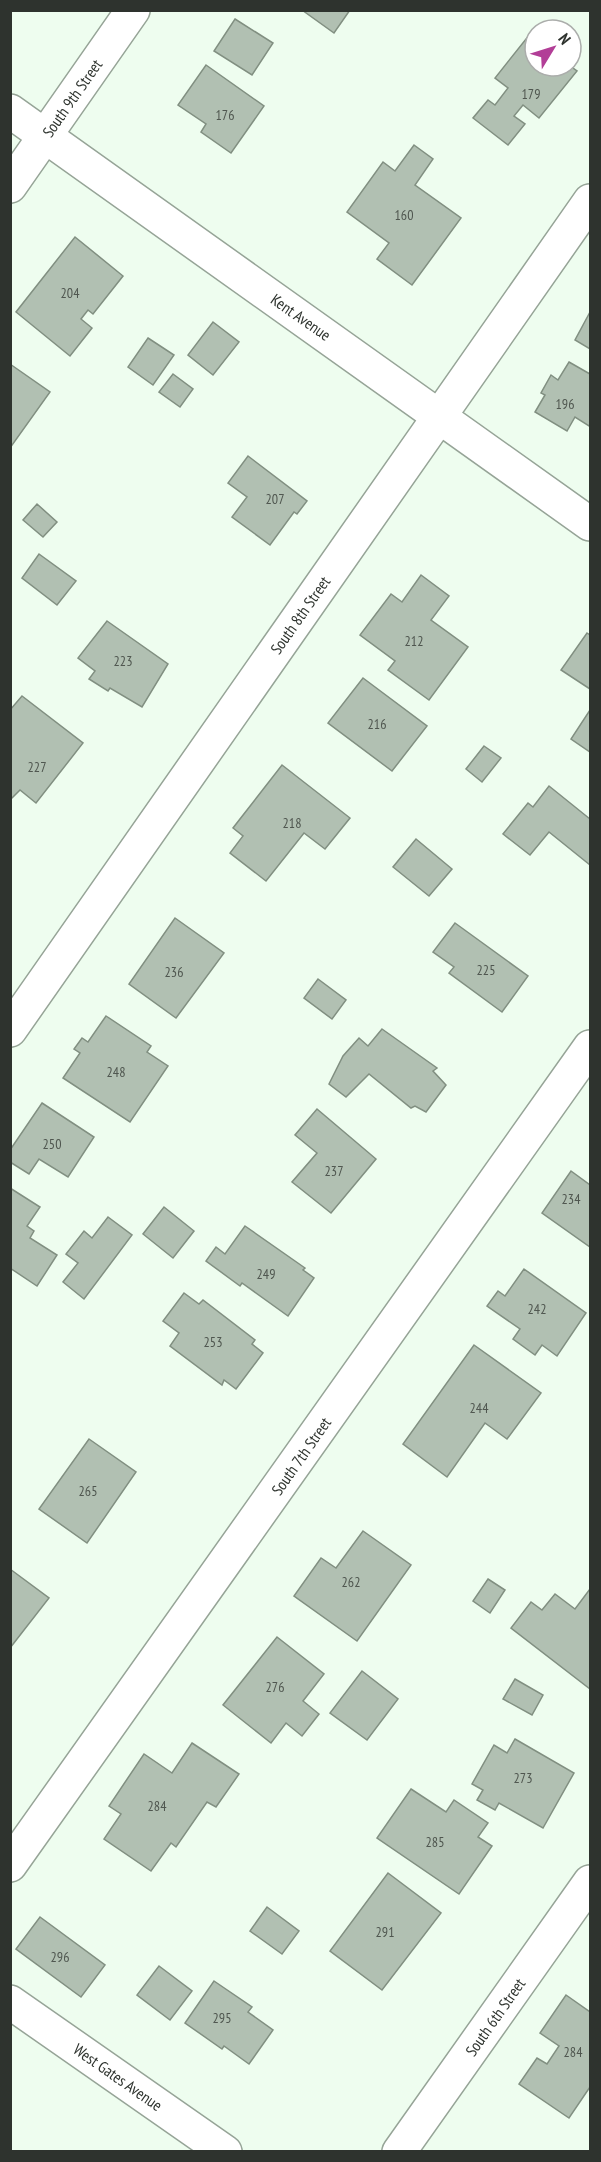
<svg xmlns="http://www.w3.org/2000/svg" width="601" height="2162" viewBox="0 0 601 2162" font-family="'PT Sans Narrow',sans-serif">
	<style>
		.building { fill: #b1c0b2; stroke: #818f81; stroke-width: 1.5 }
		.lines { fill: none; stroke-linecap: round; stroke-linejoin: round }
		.minor-casing { stroke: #96a497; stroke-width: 36 }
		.minor { stroke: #fff; stroke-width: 33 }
		.labels { text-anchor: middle; stroke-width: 4.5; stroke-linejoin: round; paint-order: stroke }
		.number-label { font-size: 14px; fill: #4f564f }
		.street-label { font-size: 16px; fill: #2e332e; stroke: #fff }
	</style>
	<rect width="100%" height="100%" fill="#eefdef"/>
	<g class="building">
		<polygon points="302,10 350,10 334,33"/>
		<polygon points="235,19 273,43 252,75 214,51"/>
		<polygon points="530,34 535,38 535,66 570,66 577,71 539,118 523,105 514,116 525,124 508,145 473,118 488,100 495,105 508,88 495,78"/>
		<polygon points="206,65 264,106 231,153 201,132 206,124 178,105"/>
		<polygon points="414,145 433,159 415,185 461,218 412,285 377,259 389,243 347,212 383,162 395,171"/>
		<polygon points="75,237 123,276 93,314 88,310 81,319 92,328 70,356 16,312"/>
		<polygon points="590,312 590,349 575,340"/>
		<polygon points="213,322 239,342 213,375 188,355"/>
		<polygon points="148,338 174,355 153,385 128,367"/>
		<polygon points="569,362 590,374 590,424 589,426 575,417 567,431 535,412 545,395 541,393 551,375 558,380"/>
		<polygon points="10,364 50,392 10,448"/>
		<polygon points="173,374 193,389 180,407 159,392"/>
		<polygon points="248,456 307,501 297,514 294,512 270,545 232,517 247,497 228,483"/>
		<polygon points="37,504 57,522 43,537 23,520"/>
		<polygon points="39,554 76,581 57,605 22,578"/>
		<polygon points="421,575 449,596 431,620 468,647 429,700 388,670 395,661 360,635 391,594 402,602"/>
		<polygon points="107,621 168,664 142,707 110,688 108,691 89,679 95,671 78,658"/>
		<polygon points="587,633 590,635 590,689 561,670"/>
		<polygon points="363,678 427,726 392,771 328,723"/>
		<polygon points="22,696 83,743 36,803 20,790 10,800 10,710"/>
		<polygon points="590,710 590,752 571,739"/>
		<polygon points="484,746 501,758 482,782 466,769"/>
		<polygon points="282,765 350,818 325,849 304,833 266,881 230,853 243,836 233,828"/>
		<polygon points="549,786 590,819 590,865 549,832 530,855 503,834 528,803 533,807"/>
		<polygon points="416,839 452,869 429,896 393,867"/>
		<polygon points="175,918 224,953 176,1018 129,984"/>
		<polygon points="455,923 528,976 502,1012 449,973 454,967 433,952"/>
		<polygon points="318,979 346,1000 332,1019 304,998"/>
		<polygon points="106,1016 151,1046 147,1052 168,1066 130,1122 63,1078 80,1053 74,1049 82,1038 88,1042"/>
		<polygon points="382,1029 437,1068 433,1071 446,1085 426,1112 415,1106 411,1108 369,1074 346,1097 329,1084 343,1056 359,1038 368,1046"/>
		<polygon points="42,1103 94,1137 68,1177 39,1159 29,1174 10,1162 10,1150"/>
		<polygon points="317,1109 376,1159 331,1213 292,1182 317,1153 295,1135"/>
		<polygon points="571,1171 590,1185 590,1247 542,1213"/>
		<polygon points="10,1188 40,1207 27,1226 34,1231 30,1238 57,1255 37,1286 10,1268"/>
		<polygon points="164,1207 194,1231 173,1258 143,1234"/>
		<polygon points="108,1217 132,1235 84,1299 63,1282 78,1263 66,1254 84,1231 92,1238"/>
		<polygon points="245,1226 305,1268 303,1270 314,1278 288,1316 242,1283 240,1286 206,1261 216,1247 225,1254"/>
		<polygon points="524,1269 586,1313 557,1356 542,1345 535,1355 513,1339 520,1329 487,1306 498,1291 505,1296"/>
		<polygon points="184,1293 199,1304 203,1300 255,1340 252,1344 263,1353 236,1389 224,1380 222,1385 170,1346 179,1333 163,1321"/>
		<polygon points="474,1345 541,1393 507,1439 485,1423 447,1477 403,1444"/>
		<polygon points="89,1439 136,1472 87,1543 39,1509"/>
		<polygon points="363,1531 411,1565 357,1641 294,1596 321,1558 336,1568"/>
		<polygon points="10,1569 49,1598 10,1648"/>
		<polygon points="488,1579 505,1590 490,1613 473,1601"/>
		<polygon points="590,1589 590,1689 511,1628 531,1602 542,1610 555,1594 575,1609"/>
		<polygon points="277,1637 324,1674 303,1701 319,1714 302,1736 286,1723 271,1743 223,1705"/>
		<polygon points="362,1671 398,1699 367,1740 330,1713"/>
		<polygon points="515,1679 543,1695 532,1715 503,1699"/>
		<polygon points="515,1739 574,1773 543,1828 499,1803 495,1810 477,1800 483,1790 472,1784 494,1745 507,1753"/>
		<polygon points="192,1743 239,1774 216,1807 207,1802 176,1847 171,1843 151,1871 104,1839 121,1814 109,1806 144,1754 172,1773"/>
		<polygon points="411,1789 446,1812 454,1800 488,1823 478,1837 492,1846 459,1894 377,1838"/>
		<polygon points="388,1873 441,1913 382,1990 330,1951"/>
		<polygon points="267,1907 299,1931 282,1954 250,1931"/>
		<polygon points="40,1917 105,1965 81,1997 16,1949"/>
		<polygon points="159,1966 192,1991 170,2020 137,1995"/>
		<polygon points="214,1981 252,2007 248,2012 273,2030 249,2064 224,2046 222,2049 185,2023"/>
		<polygon points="566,1995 590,2012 590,2087 569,2118 519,2084 537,2058 547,2064 559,2046 540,2033"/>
	</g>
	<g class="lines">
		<g class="minor-casing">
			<g id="minor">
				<polyline points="10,111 590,524"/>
				<polyline points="10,186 133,10"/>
				<polyline points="10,1030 590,201"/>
				<polyline points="10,1865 590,1047"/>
				<polyline points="10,2002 225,2152"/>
				<polyline points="399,2152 590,1882"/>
			</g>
		</g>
		<use href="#minor" class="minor"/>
	</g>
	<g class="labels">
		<g class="number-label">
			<text x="531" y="99">179</text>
			<text x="225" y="120">176</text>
			<text x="404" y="220">160</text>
			<text x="70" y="298">204</text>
			<text x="565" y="409">196</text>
			<text x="275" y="504">207</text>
			<text x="414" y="646">212</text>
			<text x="123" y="666">223</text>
			<text x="377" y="729">216</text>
			<text x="37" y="772">227</text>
			<text x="292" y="828">218</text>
			<text x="486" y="975">225</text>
			<text x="174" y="977">236</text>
			<text x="116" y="1077">248</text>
			<text x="52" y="1149">250</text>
			<text x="334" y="1176">237</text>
			<text x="571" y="1204">234</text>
			<text x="266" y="1279">249</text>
			<text x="537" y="1314">242</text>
			<text x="213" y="1347">253</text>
			<text x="479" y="1413">244</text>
			<text x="88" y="1496">265</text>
			<text x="351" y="1587">262</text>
			<text x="275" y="1692">276</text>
			<text x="523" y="1783">273</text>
			<text x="157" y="1811">284</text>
			<text x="435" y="1847">285</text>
			<text x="385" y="1937">291</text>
			<text x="60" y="1962">296</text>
			<text x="222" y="2023">295</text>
			<text x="573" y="2057">284</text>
		</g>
		<g class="street-label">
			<text transform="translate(72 98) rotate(-55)" y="6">South 9th Street</text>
			<text transform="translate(301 317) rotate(35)" y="6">Kent Avenue</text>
			<text transform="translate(300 615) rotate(-55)" y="6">South 8th Street</text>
			<text transform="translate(301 1456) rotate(-55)" y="6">South 7th Street</text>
			<text transform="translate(495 2017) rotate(-55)" y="6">South 6th Street</text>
			<text transform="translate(118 2077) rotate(35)" y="6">West Gates Avenue</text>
		</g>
	</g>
	<rect width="601" height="2162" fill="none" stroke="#2e332e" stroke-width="24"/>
	<g transform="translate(553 48) rotate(52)"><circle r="28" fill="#ffffff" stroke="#abadab" stroke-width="1.5"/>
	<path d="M0-4.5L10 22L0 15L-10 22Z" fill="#b23e97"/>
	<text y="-9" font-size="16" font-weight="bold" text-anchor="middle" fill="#2e332e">N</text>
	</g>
</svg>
